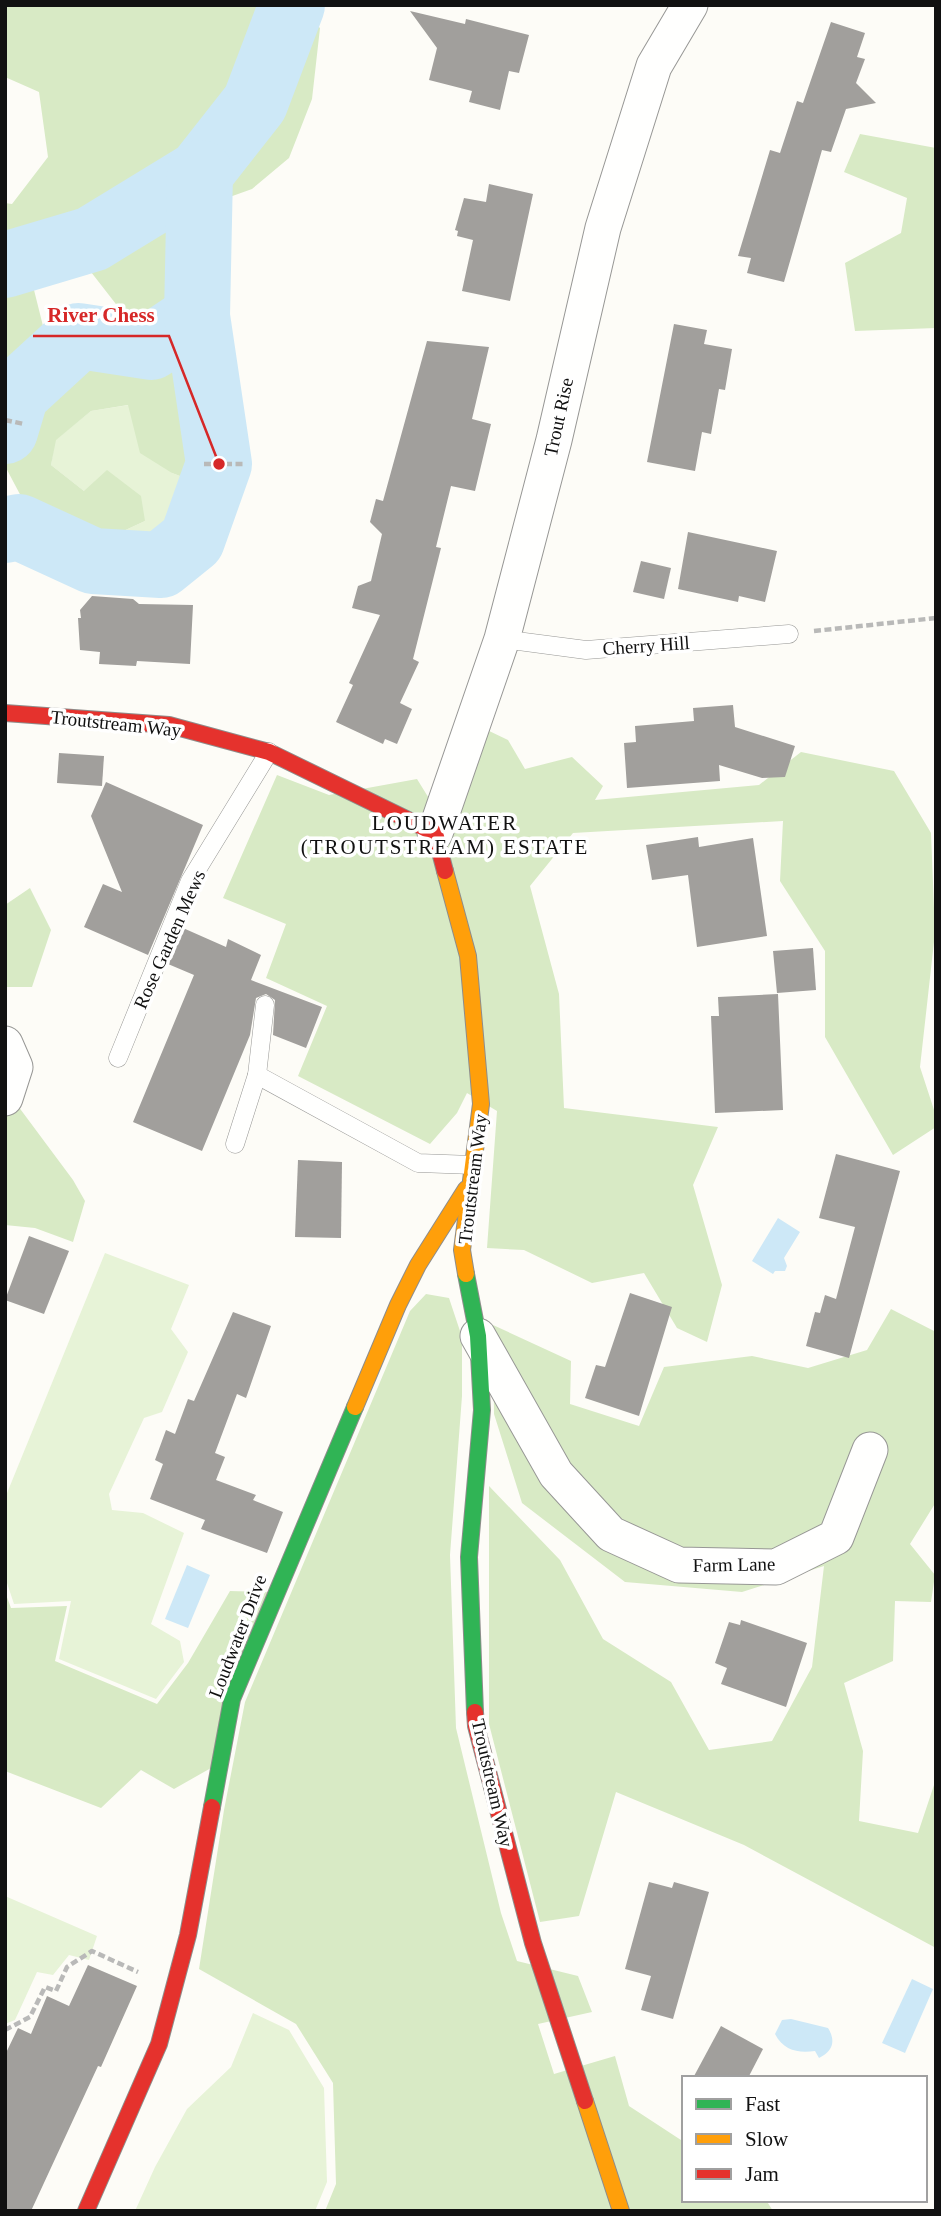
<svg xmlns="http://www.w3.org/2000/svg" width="941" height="2216" viewBox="0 0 941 2216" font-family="Georgia,serif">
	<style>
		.green { fill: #e7f3d7 }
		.forest { fill: #d8eac5 }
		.water { fill: #cde8f7 }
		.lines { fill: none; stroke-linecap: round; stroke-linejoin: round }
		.river { stroke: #cde8f7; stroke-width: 66 }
		.building { fill: #a19f9c }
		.lane-casing { stroke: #979795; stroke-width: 19 }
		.street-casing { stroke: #979795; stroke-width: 37 }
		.fast-casing { stroke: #8e8d8b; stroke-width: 18 }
		.slow-casing { stroke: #8e8d8b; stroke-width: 18 }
		.jam-casing { stroke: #8e8d8b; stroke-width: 18 }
		.path { stroke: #b9b9b8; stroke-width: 4.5; stroke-dasharray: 7 3.5; stroke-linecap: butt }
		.lane { stroke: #fffffe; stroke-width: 18 }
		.street { stroke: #fffffe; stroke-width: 35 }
		.fast { stroke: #30b455; stroke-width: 16 }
		.slow { stroke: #ff9f0a; stroke-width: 16 }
		.jam { stroke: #e5322d; stroke-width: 16 }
		.labels { text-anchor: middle; stroke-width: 7; stroke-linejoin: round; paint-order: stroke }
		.street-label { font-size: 19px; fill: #111; stroke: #fff }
		.neighbourhood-label { font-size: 21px; letter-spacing: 2px; fill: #111; stroke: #fff }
		.leader { fill: none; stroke: #d62828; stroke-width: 2.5 }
		.callout-dot { fill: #d62828; stroke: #fff; stroke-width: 2.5 }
		.callout-label { font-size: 21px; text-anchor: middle; font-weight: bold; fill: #d62828; stroke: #fff; stroke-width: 7; stroke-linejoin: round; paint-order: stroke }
	</style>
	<rect width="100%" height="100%" fill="#fdfcf7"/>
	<g class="green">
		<polygon points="129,405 172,473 196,482 179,527 158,548 91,546 145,521 84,491 51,465 55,440 91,411"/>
		<polygon points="105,1253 189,1285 171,1329 188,1352 162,1412 144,1418 109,1494 112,1510 143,1513 184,1533 151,1624 180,1641 184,1662 156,1699 59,1659 71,1601 14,1604 5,1577 5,1498"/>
		<polygon points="5,1896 97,1936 89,1960 69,1955 53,1975 37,1972 15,2020 5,2024"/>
		<polygon points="253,2013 289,2030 324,2088 327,2182 315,2211 135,2211 155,2167 187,2109 231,2067"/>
	</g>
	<g class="forest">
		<polygon points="5,5 295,5 320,28 312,99 289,158 252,189 185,213 183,306 126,317 91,272 33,286 48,346 5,385 5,203 12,204 48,157 39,92 5,77"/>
		<polygon points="860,134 936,148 936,328 855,331 845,263 901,233 907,198 844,172"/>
		<polygon points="188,352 203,412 196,482 172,473 140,453 128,405 91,411 56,440 51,465 84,491 107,470 141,496 145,521 91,546 32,517 5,466 29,402 69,361 101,356 159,364"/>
		<polygon points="485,729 508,740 525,769 572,757 603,786 595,800 759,785 801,752 894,771 931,833 935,933 920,1067 936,1116 936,1127 893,1155 825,1037 825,951 780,881 783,821 573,833 530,886 559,994 564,1108 718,1127 693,1185 722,1285 707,1342 677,1328 644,1273 592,1283 524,1250 487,1248 497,1111 467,1093 457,1113 430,1144 298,1076 327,1006 266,978 286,924 223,898 277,775 329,795 417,779 451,834"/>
		<polygon points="30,888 51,930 32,987 5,987 5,905"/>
		<polygon points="5,1099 18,1106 73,1180 85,1201 73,1242 35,1228 5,1225"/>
		<polygon points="426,1294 449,1298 462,1337 462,1396 450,1555 456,1728 501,1913 517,1961 578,1976 592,2012 538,2024 554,2074 615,2056 629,2106 684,2142 684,2200 766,2200 773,2211 325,2211 336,2184 333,2083 296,2024 199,1969 224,1810 245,1702 410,1311"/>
		<polygon points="891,1309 936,1332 936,1502 910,1544 935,1575 931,1602 895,1601 893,1661 844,1683 863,1751 859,1821 918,1833 936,1779 936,1948 744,1845 616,1792 579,1916 540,1922 489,1724 489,1486 560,1560 603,1639 671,1682 709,1750 772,1741 812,1667 824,1566 742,1592 625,1582 522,1503 494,1414 493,1325 571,1361 570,1404 639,1426 664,1367 752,1356 808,1368 867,1350"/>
		<polygon points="230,1591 271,1592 211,1768 174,1789 141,1770 101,1808 5,1771 5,1592 11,1608 67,1606 55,1661 157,1704 188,1663"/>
	</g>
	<g class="water">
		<polygon points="778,1218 800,1232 784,1258 787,1266 785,1271 775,1271 773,1274 752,1261"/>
		<polygon points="187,1565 210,1575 188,1628 165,1619"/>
		<polygon points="912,1979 933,1989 905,2053 882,2043"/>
		<path d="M791,2019L828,2028C836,2041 833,2051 819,2058L815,2051C798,2053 784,2051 775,2034L782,2020Z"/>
	</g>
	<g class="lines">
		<g class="river">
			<polyline points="5,265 92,239 200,173 255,103 292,5"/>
			<polyline points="5,431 16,394 79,336 151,347 197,316"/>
			<polyline points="5,530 19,527 93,561 161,565 192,540 219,464 197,316 200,173"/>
		</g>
	</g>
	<g class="building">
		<polygon points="410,11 465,24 466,19 529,35 519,73 509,71 500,110 469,102 472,91 429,80 437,48"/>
		<polygon points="831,22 865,33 857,57 865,59 856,83 876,103 846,109 831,152 822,150 784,282 747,273 751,258 738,256 770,150 780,153 797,101 803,103"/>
		<polygon points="489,184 533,194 510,301 462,291 473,240 457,236 458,231 455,230 464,198 486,202"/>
		<polygon points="674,324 707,330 704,344 732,349 725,390 719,389 711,434 702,432 695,471 647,462"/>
		<polygon points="427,341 489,347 472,419 491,424 475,491 451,486 436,547 441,548 413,659 419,662 400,703 412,709 397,744 385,739 383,744 336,722 353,685 349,683 380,615 352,608 358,586 371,581 382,534 370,522 376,499 383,501"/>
		<polygon points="688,532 777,551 765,602 739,596 738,602 678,589"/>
		<polygon points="641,561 671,568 664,599 633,592"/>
		<polygon points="92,596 133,599 139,604 193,605 190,664 137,661 136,666 99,664 100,652 80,650 78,618 81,618 80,610"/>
		<polygon points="733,705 735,727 795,746 785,777 762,778 719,765 720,781 627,788 624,743 636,742 635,726 694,721 693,708"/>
		<polygon points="59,753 104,756 102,786 57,783"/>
		<polygon points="106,782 203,825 148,955 84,927 103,884 122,892 91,816"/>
		<polygon points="698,837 699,847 753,838 767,936 697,947 688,875 652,880 646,845"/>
		<polygon points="183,928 226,947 228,939 261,955 251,980 322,1007 306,1048 273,1035 275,1000 266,994 256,998 250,1035 202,1151 133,1122 194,975 168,964"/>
		<polygon points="813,948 816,990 777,993 773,951"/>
		<polygon points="778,994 783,1110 715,1113 711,1016 719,1016 718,997"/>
		<polygon points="836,1154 900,1171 849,1358 806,1346 815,1312 820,1313 825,1295 836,1299 855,1227 819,1218"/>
		<polygon points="298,1160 342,1162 341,1238 295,1237"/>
		<polygon points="29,1236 69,1251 44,1314 5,1300"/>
		<polygon points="630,1293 672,1307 639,1416 585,1398 596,1365 605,1367"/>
		<polygon points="233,1312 271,1326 246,1398 237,1394 215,1453 225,1457 216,1480 256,1495 253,1500 283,1512 267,1553 201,1529 205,1520 150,1499 163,1464 155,1460 166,1430 175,1434 188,1399 194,1401"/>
		<polygon points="741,1620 807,1643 786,1707 721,1684 727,1668 715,1663 729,1622 740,1625"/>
		<polygon points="649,1882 672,1888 674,1882 709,1892 673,2019 641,2010 651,1976 625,1969"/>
		<polygon points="88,1965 137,1986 101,2067 98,2066 31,2211 5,2211 5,2055 18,2028 31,2034 47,1996 69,2006"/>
		<polygon points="721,2026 763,2049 748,2078 693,2078"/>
	</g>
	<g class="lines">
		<g class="lane-casing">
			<g id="lane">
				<polyline points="502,639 586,650 789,634"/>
				<polyline points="118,1058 190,881 269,752"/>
				<polyline points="257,1075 418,1163 473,1165"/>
				<polyline points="235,1144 257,1075 265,1005"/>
			</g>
		</g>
		<g class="street-casing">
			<g id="street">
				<polyline points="435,833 502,639 554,440 603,228 654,66 690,5"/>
				<polyline points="5,1044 15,1067 5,1098"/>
				<polyline points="478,1336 556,1474 611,1534 679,1565 776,1567 836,1537 870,1450"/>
			</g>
		</g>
		<g class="fast-casing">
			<g id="fast">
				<polyline points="466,1274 478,1336 482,1410 469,1557 475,1712"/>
				<polyline points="212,1807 232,1699 355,1407"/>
			</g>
		</g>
		<g class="slow-casing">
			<g id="slow">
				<polyline points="445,871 468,956 481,1104 462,1250 466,1274"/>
				<polyline points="355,1407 398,1305 418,1265 466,1189"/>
				<polyline points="585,2101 621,2211"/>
			</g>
		</g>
		<g class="jam-casing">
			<g id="jam">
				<polyline points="5,713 169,725 269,752 435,833 445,871"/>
				<polyline points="475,1712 476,1726 533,1943 585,2101"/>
				<polyline points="86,2211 159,2044 188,1935 212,1807"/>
			</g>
		</g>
		<g class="path">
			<polyline points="5,420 24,424"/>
			<polyline points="204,464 245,464"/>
			<polyline points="814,631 936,618"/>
			<polyline points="5,2030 30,2017 45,1987 56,1991 67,1967 92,1951 138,1972"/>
		</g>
		<use href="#lane" class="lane"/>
		<use href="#street" class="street"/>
		<use href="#fast" class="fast"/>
		<use href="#slow" class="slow"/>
		<use href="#jam" class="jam"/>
	</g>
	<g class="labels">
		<g class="street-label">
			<text transform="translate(558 417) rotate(-78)" y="7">Trout Rise</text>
			<text transform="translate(646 645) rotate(-4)" y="7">Cherry Hill</text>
			<text transform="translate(116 723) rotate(6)" y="7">Troutstream Way</text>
			<text transform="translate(169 939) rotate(-66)" y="7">Rose Garden Mews</text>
			<text transform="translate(472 1179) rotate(-83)" y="7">Troutstream Way</text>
			<text transform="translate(734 1564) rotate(-1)" y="7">Farm Lane</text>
			<text transform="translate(237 1636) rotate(-69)" y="7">Loudwater Drive</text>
			<text transform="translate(493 1783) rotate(77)" y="7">Troutstream Way</text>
		</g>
		<g class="neighbourhood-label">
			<text x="445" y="830">LOUDWATER<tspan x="445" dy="24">(TROUTSTREAM) ESTATE</tspan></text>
		</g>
	</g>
	<path class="leader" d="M219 464L169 336H33"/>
	<circle class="callout-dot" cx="219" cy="464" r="7"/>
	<g class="callout-label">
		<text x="101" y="322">River Chess</text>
	</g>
	<rect width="941" height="2216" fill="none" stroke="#111111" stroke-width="14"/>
	<rect x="682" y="2076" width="245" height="126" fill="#ffffff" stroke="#a0a0a0" stroke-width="2"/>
	<rect x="696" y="2099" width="35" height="10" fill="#30b455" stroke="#a0a0a0" stroke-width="2"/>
	<text x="745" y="2111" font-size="21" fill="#111111">Fast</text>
	<rect x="696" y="2134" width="35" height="10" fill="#ff9f0a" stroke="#a0a0a0" stroke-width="2"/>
	<text x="745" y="2146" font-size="21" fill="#111111">Slow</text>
	<rect x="696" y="2169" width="35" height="10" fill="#e5322d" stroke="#a0a0a0" stroke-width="2"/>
	<text x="745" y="2181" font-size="21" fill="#111111">Jam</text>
</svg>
